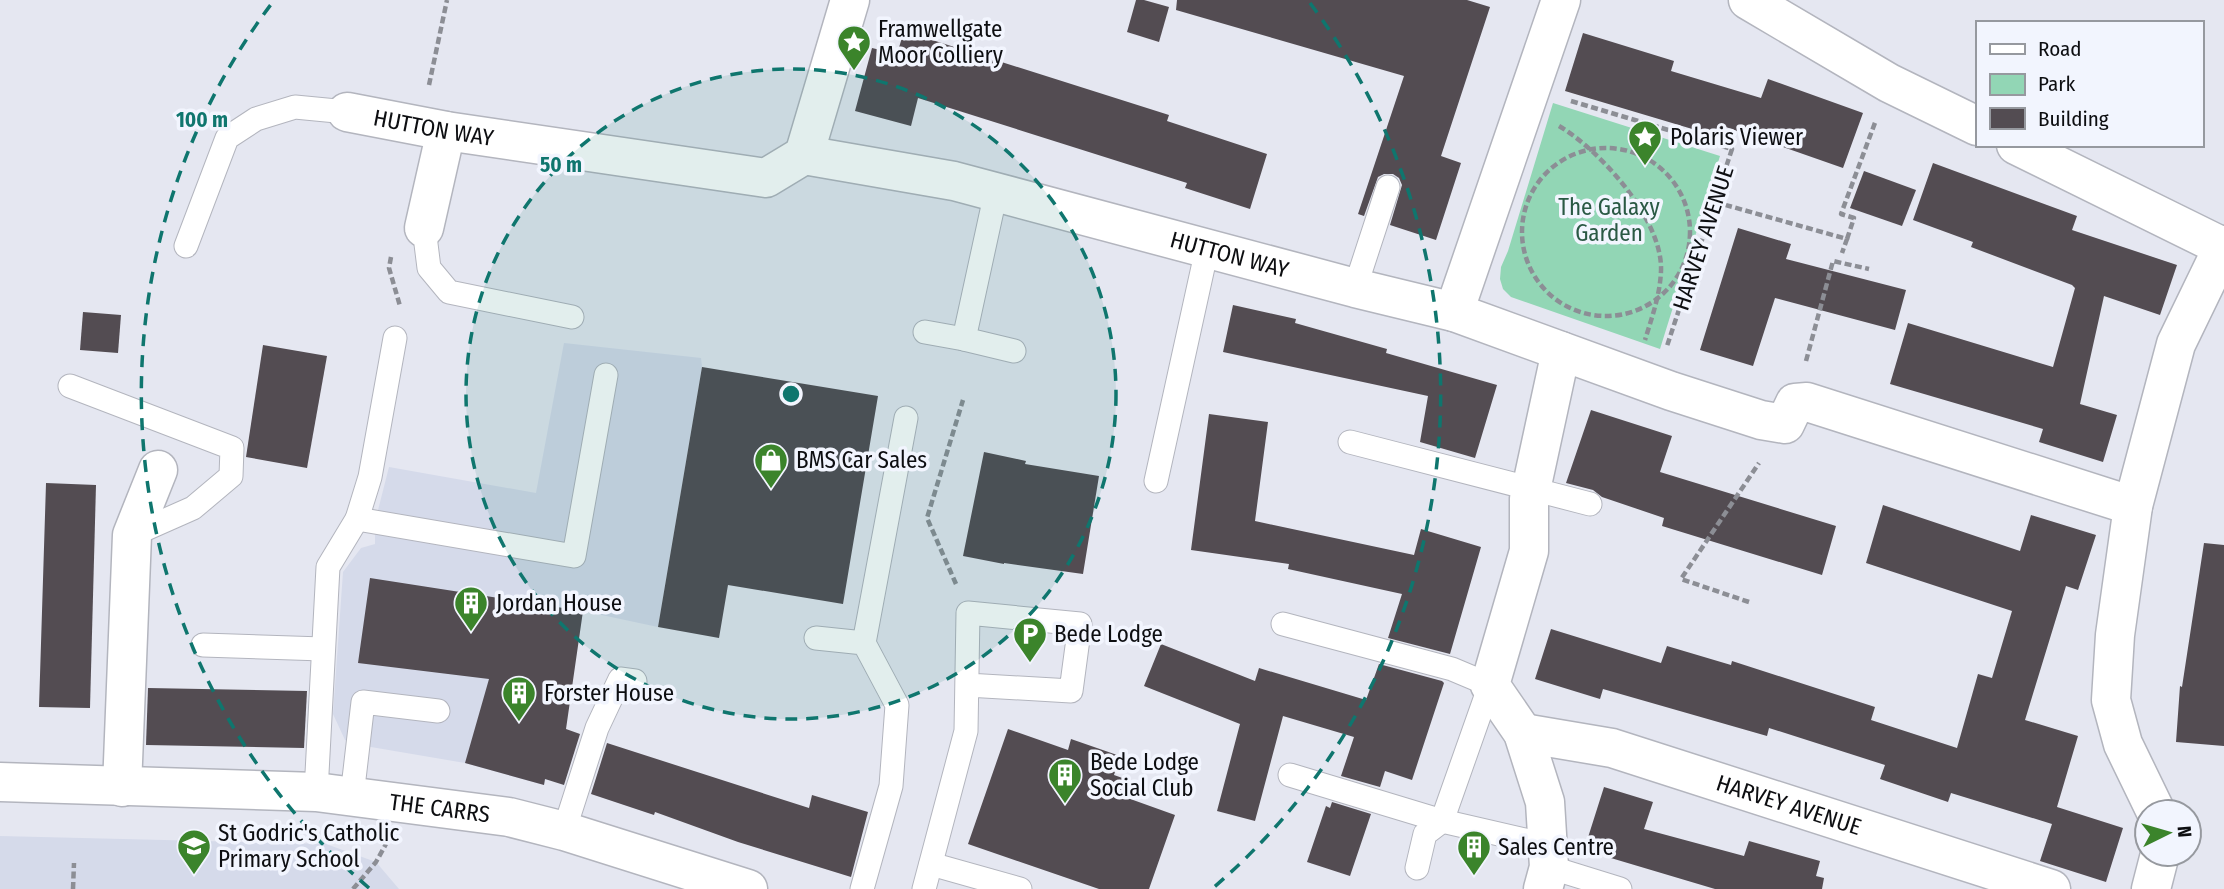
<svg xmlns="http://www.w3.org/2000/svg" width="2224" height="889" viewBox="0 0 2224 889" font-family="'Fira Sans Condensed',sans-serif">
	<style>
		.built { fill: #d5daea }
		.green { fill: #92d6b5 }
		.building { fill: #534c52 }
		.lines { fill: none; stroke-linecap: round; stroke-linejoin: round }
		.service-casing { stroke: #b3b5be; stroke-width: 25 }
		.minor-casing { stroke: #b3b5be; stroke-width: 41 }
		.tertiary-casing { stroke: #b3b5be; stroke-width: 41 }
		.path { stroke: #8c8e95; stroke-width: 4.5; stroke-dasharray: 7 3.5; stroke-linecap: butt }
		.service { stroke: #fff; stroke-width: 23 }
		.minor { stroke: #fff; stroke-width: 38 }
		.tertiary { stroke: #fff; stroke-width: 38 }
		.ring { fill: none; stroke: #0f766e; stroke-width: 3.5; stroke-dasharray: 12 9 }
		.labels { text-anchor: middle; stroke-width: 7; stroke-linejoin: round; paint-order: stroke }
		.poi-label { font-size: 23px; fill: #0d0e11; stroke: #f2f5fe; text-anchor: start }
		.street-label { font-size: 23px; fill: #0d0e11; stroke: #f2f5fe }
		.park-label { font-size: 23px; fill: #2a5944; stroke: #f2f5fe }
		.centre { fill: #0f766e; stroke: #f2f5fe; stroke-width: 3.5 }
		.ring-label { font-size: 21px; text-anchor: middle; font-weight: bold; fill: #0f766e; stroke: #f2f5fe; stroke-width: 7; stroke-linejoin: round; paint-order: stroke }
	</style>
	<rect width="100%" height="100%" fill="#e5e7f1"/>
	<g class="built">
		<polygon points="564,343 701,358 702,367 658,627 583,611 572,682 544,785 465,763 365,746 345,740 333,714 343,572 361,548 375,544 375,522 389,467 536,493"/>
		<polygon points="0,836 326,844 376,862 399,889 0,889"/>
	</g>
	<polygon class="green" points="1553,103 1720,156 1660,349 1511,297 1503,289 1500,279 1501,267 1508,251"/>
	<g class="building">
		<polygon points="1136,0 1144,0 1169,7 1159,42 1127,32"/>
		<polygon points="1177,0 1467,0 1490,7 1441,156 1461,163 1436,240 1390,225 1402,185 1399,178 1393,174 1384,174 1378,177 1364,216 1358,214 1404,76 1176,10"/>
		<polygon points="904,31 1169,115 1167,121 1267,154 1250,209 1185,188 1187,183 918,98 911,126 855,111 872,48 897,54"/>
		<polygon points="1583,33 1674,61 1671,71 1761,98 1768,79 1863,113 1843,168 1723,126 1719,137 1565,91"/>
		<polygon points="1933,163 2077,216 2072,230 2177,265 2160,315 2104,296 2080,404 2117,415 2103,462 2039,442 2043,429 1890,384 1908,323 2053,367 2075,288 2072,285 1971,247 1973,242 1913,220"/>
		<polygon points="1864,171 1916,190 1902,226 1850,208"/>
		<polygon points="1738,228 1791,244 1786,259 1906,290 1895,330 1775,298 1753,366 1700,350"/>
		<polygon points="1233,305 1296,319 1295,323 1387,349 1386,353 1497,385 1475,458 1420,442 1428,396 1223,352"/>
		<polygon points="83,312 121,315 118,353 80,350"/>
		<polygon points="263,345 327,356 307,468 246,457"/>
		<polygon points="702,367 878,396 843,604 728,585 719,638 658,627"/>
		<polygon points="1591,410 1672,436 1660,472 1836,526 1822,575 1662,526 1664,518 1602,497 1593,490 1566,483"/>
		<polygon points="1209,414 1268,422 1255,521 1414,555 1421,529 1481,547 1450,654 1388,638 1402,594 1288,569 1289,564 1191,550"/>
		<polygon points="984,452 1026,461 1025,464 1099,476 1083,574 1004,563 1004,564 963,556"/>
		<polygon points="46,483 96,485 90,708 39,707"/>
		<polygon points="1883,505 2020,551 2031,515 2096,535 2078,590 2066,586 2025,720 2078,736 2057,807 2123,828 2106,882 2040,861 2052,824 1951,793 1948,802 1880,779 1885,765 1769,728 1767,736 1603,689 1600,699 1535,679 1551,629 1661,663 1667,646 1731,665 1732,661 1875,707 1871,720 1957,748 1978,674 1992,678 2012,611 1866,563"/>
		<polygon points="2204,543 2224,545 2224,746 2176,742 2180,686 2182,687"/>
		<polygon points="370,578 583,611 566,729 580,734 564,785 545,779 544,785 465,763 489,679 358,663"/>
		<polygon points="1161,644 1255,681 1259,668 1366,700 1379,664 1442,681 1444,683 1412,780 1385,771 1380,787 1341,776 1354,737 1283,716 1255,821 1217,811 1240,724 1144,686"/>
		<polygon points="148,688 307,691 304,748 146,745"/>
		<polygon points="1008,729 1068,750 1071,739 1120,756 1114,775 1128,780 1122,796 1175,815 1149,889 1099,889 968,844"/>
		<polygon points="607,743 809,808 812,795 868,812 851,877 738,842 655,812 654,815 591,794"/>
		<polygon points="1604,787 1653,802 1644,829 1744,856 1749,841 1820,861 1816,876 1824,878 1822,889 1715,889 1584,850"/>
		<polygon points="1332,802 1371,814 1350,876 1307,862 1326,806 1330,808"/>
	</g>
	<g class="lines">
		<g class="service-casing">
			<g id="service">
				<polyline points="996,192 964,339 1014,351"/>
				<polyline points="424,228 429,268 449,292 572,317"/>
				<polyline points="186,246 227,138 256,119 295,107 347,112"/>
				<polyline points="1355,288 1388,187"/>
				<polyline points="925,332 964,339"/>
				<polyline points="70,386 232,448 231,476 193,508 132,535"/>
				<polyline points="1350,442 1590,504"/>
				<polyline points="1156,481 1207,249"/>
				<polyline points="357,519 574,556 606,375"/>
				<polyline points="1283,624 1452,669 1490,685 1442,821 1425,834 1417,868"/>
				<polyline points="816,638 864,643 897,705 891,786 862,889"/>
				<polyline points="864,643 906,418"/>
				<polyline points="203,645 323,649"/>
				<polyline points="1290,775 1442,821 1547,845"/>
				<polyline points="316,792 328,567 357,519 370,477 395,338"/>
				<polyline points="352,796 363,702 438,711"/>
				<polyline points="564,831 597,728 620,679 635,681"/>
				<polyline points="931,864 1020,889"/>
				<polyline points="1549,867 1620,889"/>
				<polyline points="924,889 966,731 968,613 1080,624 1071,691 967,685"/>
			</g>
		</g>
		<g class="minor-casing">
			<g id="minor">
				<polyline points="1748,0 1889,83 1977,126"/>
				<path id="s1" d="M347,112L446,131L766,178L804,155L954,181L1355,288L1454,312L1671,391L1761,420L1785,424L1795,403L1807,402L2133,506"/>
				<polyline points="2016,145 2223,247"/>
				<polyline points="804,155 850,0"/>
				<polyline points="424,228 446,131"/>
				<polyline points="1454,312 1561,0"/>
				<path id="s2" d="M1523,733L1612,748L2051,889"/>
				<polyline points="122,787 132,535 158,470"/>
				<polyline points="2156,812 2123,744 2111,700 2115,635 2133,506 2176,344 2224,245"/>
				<polyline points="1543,889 1549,867 1545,802 1523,733 1490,685 1529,551 1529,499 1561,351"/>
				<polyline points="2151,889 2160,854"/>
			</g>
		</g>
		<g class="tertiary-casing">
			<g id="tertiary">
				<path id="s3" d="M0,782L316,792L509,817L564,831L748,889"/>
			</g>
		</g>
		<g class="path">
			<polyline points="429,85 447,0"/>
			<polyline points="1571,101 1732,149 1667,346"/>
			<path d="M1559,126C1601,151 1663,220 1661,271C1660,295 1652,317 1645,340"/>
			<circle cx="1606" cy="232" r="84"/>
			<polyline points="1715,202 1847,239 1842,253"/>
			<polyline points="1847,239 1854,218 1841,214 1876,120"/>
			<polyline points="391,257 389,268 400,306"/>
			<polyline points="1806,361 1833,261 1869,269"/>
			<polyline points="956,584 927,518 963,400"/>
			<polyline points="1749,602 1681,579 1759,463"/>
			<polyline points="73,889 74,863"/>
			<polyline points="353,889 376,862 386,844"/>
		</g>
		<use href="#service" class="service"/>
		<use href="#minor" class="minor"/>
		<use href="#tertiary" class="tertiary"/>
	</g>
	<circle cx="791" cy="394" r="325" fill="#0f766e" fill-opacity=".12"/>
	<g class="ring">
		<circle cx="791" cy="394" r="325"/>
		<path d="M369 888A650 650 0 0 1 272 3M1310 3A650 650 0 0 1 1213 888"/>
	</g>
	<defs>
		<g id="sight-pin" transform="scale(1.75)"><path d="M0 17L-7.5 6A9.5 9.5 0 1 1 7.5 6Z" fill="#3b842b" stroke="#f2f5fe"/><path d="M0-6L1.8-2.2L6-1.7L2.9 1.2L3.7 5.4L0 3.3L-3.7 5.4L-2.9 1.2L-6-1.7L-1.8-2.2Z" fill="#fff"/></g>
		<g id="shop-pin" transform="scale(1.75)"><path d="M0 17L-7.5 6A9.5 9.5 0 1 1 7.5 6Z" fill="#3b842b" stroke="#f2f5fe"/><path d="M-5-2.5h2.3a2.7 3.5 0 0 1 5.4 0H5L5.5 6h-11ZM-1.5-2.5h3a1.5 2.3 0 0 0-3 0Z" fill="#fff"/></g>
		<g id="building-pin" transform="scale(1.75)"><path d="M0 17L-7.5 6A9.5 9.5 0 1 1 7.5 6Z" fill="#3b842b" stroke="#f2f5fe"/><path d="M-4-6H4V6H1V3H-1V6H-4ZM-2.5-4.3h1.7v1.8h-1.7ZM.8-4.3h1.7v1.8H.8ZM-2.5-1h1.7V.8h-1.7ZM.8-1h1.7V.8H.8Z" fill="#fff"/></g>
		<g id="parking-pin" transform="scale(1.75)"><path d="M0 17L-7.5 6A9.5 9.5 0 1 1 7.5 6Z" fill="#3b842b" stroke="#f2f5fe"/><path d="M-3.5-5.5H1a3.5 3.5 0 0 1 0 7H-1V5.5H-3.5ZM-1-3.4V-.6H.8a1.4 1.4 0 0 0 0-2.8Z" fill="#fff"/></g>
		<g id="school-pin" transform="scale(1.75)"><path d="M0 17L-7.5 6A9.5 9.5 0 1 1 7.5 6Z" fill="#3b842b" stroke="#f2f5fe"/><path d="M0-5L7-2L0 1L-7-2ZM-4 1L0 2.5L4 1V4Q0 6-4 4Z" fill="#fff"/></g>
	</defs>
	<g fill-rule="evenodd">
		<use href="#sight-pin" x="854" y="42"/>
		<use href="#sight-pin" x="1645" y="137"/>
		<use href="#shop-pin" x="771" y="460"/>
		<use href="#building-pin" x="471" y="603"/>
		<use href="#parking-pin" x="1030" y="634"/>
		<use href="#building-pin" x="519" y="693"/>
		<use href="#building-pin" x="1065" y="775"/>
		<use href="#school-pin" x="194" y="846"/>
		<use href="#building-pin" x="1474" y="847"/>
	</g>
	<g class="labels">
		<g class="poi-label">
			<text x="878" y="37">Framwellgate<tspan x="878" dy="26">Moor Colliery</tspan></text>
			<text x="1670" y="145">Polaris Viewer</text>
			<text x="796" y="468">BMS Car Sales</text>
			<text x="496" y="611">Jordan House</text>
			<text x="1054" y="642">Bede Lodge</text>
			<text x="544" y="701">Forster House</text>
			<text x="1090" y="770">Bede Lodge<tspan x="1090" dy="26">Social Club</tspan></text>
			<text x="218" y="841">St Godric's Catholic<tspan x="218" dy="26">Primary School</tspan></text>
			<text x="1498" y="855">Sales Centre</text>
		</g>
		<g class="street-label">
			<text dy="8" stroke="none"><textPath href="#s1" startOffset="88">HUTTON WAY</textPath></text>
			<text transform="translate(1703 238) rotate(-72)" y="8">HARVEY AVENUE</text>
			<text dy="8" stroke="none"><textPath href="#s1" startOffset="906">HUTTON WAY</textPath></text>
			<text dy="8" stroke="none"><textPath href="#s2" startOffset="276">HARVEY AVENUE</textPath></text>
			<text dy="8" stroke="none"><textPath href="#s3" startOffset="441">THE CARRS</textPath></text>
		</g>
		<g class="park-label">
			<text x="1609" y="215">The Galaxy<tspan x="1609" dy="26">Garden</tspan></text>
		</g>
	</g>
	<circle cx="791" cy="394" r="10" class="centre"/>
	<g class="ring-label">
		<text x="202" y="127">100 m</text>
		<text x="561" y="172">50 m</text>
	</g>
	<rect x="1976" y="21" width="228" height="126" fill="#f2f5fe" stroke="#96999f" stroke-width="2"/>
	<rect x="1990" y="44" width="35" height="10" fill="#ffffff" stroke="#96999f" stroke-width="2"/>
	<text x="2038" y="56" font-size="21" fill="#0d0e11">Road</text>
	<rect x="1990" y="74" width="35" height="21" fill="#92d6b5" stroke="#96999f" stroke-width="2"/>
	<text x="2038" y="91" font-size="21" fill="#0d0e11">Park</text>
	<rect x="1990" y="108" width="35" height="21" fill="#534c52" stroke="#96999f" stroke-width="2"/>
	<text x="2038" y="126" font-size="21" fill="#0d0e11">Building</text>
	<g transform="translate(2168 833) rotate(85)"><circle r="33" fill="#f2f5fe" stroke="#96999f" stroke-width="2"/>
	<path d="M0-5L12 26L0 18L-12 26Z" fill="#3b842b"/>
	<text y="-10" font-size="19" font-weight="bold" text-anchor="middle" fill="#0d0e11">N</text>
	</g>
</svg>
